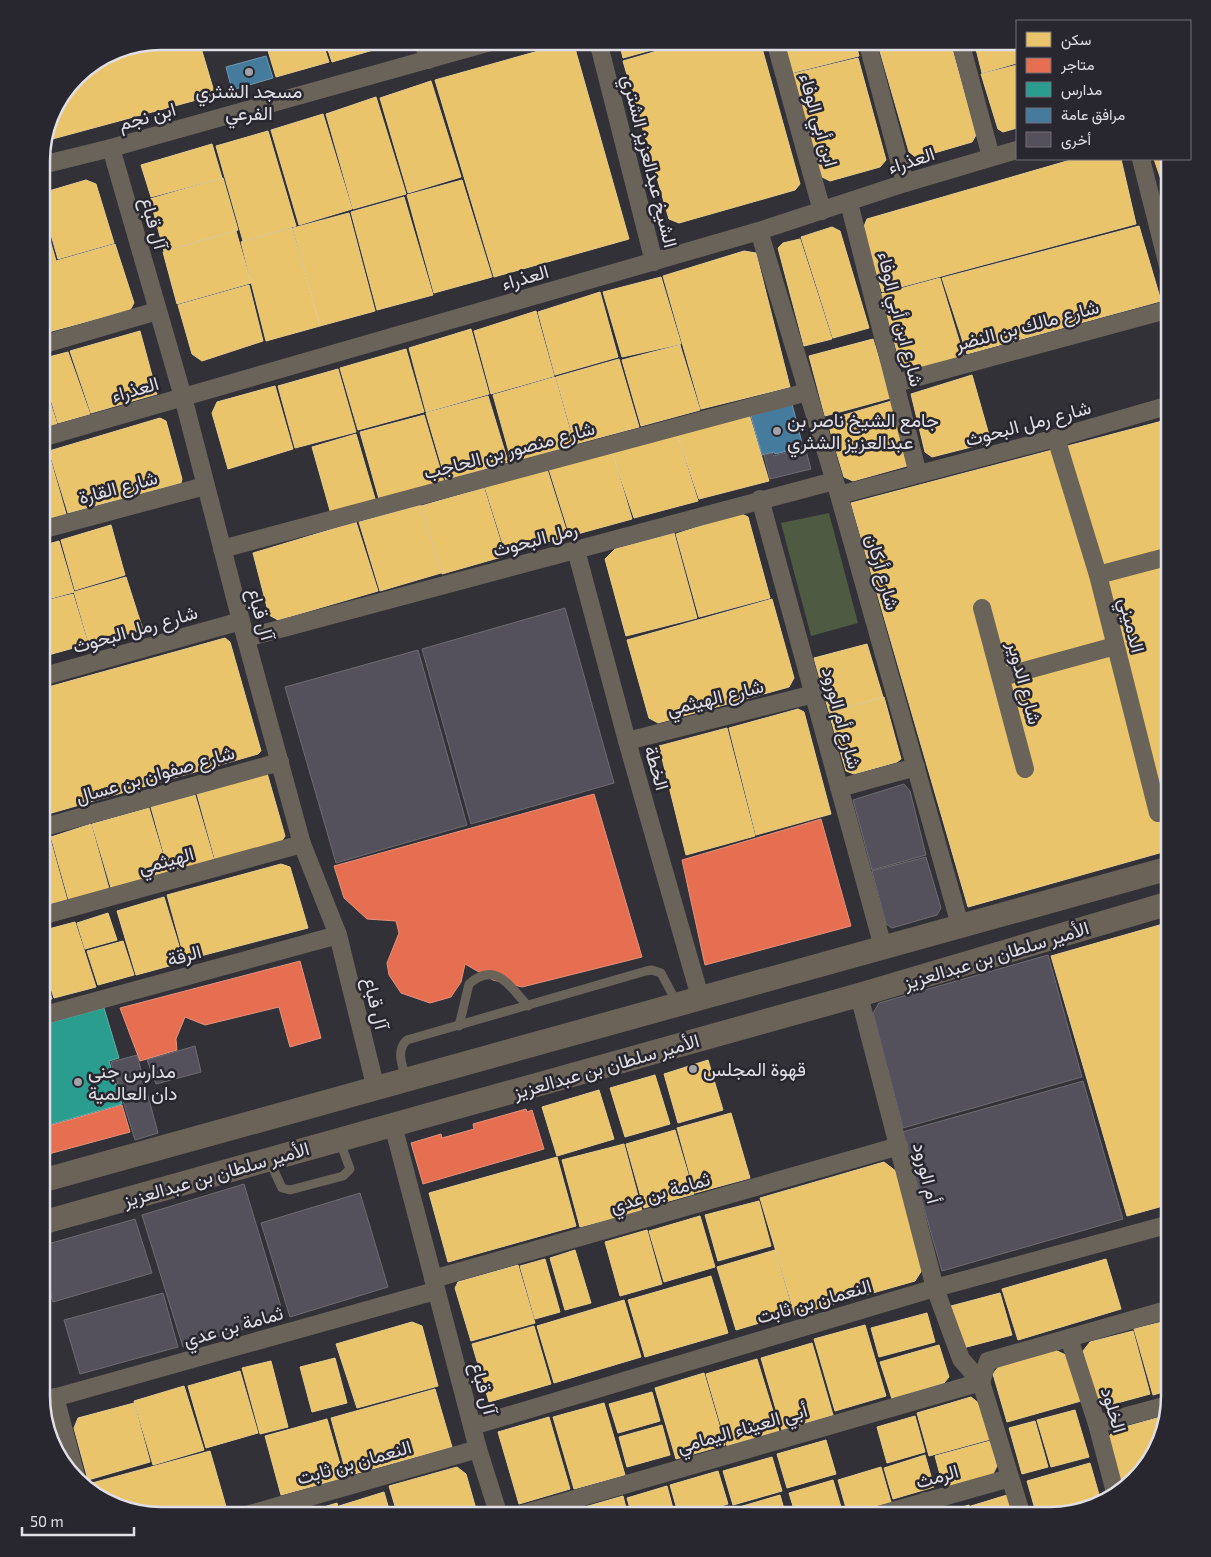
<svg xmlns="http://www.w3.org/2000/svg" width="1211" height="1557" viewBox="0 0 1211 1557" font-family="'Exo 2',Vazirmatn,sans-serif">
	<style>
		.green { fill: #4e5a41 }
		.homes { fill: #e9c46a; stroke: #e6cc8f }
		.shops { fill: #e76f51; stroke: #e5917e }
		.schools { fill: #2a9d8f; stroke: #61b1a9 }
		.public { fill: #457b9d; stroke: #7499b3 }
		.building { fill: #54515c; stroke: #6d6c71 }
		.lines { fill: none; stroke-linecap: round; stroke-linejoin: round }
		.lane { stroke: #69635a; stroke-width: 9 }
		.street { stroke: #69635a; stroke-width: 18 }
		.secondary { stroke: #6b6358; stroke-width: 24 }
		.poi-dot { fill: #a3a2a9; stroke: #28262f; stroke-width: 2 }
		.labels { text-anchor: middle; stroke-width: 5; stroke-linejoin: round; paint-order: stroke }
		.poi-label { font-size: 19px; fill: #e0dfe6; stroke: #28262f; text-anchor: start }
		.street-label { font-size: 19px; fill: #e0dfe6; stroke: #28262f }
		.rim { fill: none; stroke: #e0dfe6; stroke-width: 2.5 }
	</style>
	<rect width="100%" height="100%" fill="#323137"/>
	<polygon class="green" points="829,513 858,623 811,636 781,523"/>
	<g class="homes">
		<polygon points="161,41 199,41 215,95 45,141 53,108 82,71 116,50"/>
		<polygon points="265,41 322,41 329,62 276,77"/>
		<polygon points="325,41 404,41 332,62"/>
		<polygon points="619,41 684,41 623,58"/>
		<polygon points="691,41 760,41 800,184 795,190 679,223 669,219 623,61"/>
		<polygon points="783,41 855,41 859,56 791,73"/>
		<polygon points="877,41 950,41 976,135 972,142 917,158 909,152"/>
		<polygon points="974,41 1017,41 1017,63 982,73"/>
		<polygon points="567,43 574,45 629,239 494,277 435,80"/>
		<polygon points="858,58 886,160 880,167 830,181 822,177 792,74"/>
		<polygon points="1017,65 1017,128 1003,132 998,129 981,74"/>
		<polygon points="431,81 461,177 408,193 380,98"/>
		<polygon points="376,97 406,194 353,209 326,114"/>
		<polygon points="323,114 352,209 299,225 271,130"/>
		<polygon points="268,131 296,226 243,241 216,146"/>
		<polygon points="212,144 222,178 151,197 141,165"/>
		<polygon points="1074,159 1121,159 1136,224 882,292 863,229 867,219"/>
		<polygon points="1154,159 1169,159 1170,206"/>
		<polygon points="223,178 238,230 164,251 150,199"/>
		<polygon points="86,180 96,184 114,243 58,259 42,203 42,193"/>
		<polygon points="462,180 492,277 434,293 407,195"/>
		<polygon points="404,197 433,295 377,310 351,212"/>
		<polygon points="42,212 56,261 115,244 134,303 130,310 41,334"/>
		<polygon points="349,213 375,311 320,326 293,228"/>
		<polygon points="1139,226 1161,301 967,354 942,278"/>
		<polygon points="832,227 840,231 869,328 833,338 801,237"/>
		<polygon points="292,228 320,326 266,341 241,242"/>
		<polygon points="236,231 251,283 177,304 163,252"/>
		<polygon points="800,239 832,339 804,346 778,248 783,243"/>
		<polygon points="744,251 756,253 790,387 701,409 663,276"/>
		<polygon points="661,277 681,344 622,357 603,292"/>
		<polygon points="940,278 964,357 911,372 901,366 881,294"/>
		<polygon points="249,285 263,341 202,361 192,354 178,305"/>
		<polygon points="600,292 618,357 555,375 538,312"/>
		<polygon points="536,311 554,376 491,394 474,331"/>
		<polygon points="471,329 489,394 426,412 409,348"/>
		<polygon points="140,331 157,394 91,413 70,351"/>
		<polygon points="873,339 891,398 825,416 809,356"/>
		<polygon points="680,345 700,410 641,426 622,360"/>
		<polygon points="406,349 424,412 358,430 340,368"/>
		<polygon points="68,352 90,414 58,423 41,367 41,359"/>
		<polygon points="619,359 639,427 575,444 556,377"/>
		<polygon points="338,369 356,432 295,448 278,386"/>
		<polygon points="41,373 57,424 41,428"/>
		<polygon points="972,375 991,442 932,457 925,452 911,394"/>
		<polygon points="555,377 574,445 512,463 493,395"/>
		<polygon points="275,386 293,449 228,469 212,413 217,402"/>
		<polygon points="488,396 508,462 446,481 426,413"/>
		<polygon points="895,400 911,459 907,466 853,481 844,477 827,420"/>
		<polygon points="749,414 769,481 699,499 677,433"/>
		<polygon points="424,415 444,482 379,499 360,432"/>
		<polygon points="160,418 166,421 182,479 181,483 68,513 49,451"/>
		<polygon points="1170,419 1170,850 968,907 851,503"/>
		<polygon points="356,434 376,502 331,514 312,447"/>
		<polygon points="677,434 698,501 634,518 612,452"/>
		<polygon points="48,451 66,514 41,521 41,453"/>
		<polygon points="612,452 632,519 570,536 549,469"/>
		<polygon points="547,469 568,536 506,554 485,487"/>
		<polygon points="484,488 505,556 442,574 421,506"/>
		<polygon points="420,505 441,573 380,591 359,522"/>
		<polygon points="740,513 748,517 770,598 699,617 676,534"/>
		<polygon points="356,522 378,591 278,620 269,615 253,553"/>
		<polygon points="111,525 125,575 75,590 61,540"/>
		<polygon points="674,533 697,618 626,636 605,559 615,549"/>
		<polygon points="59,541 74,592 41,601 41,546"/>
		<polygon points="126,577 143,630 89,644 74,592"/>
		<polygon points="73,594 88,644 41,657 41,602"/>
		<polygon points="772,599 794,678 789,687 658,723 649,718 627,640"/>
		<polygon points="225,638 230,642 261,751 258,754 41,816 41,689"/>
		<polygon points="867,644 883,697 829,712 814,658"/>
		<polygon points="884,697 901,759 897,762 854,774 846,771 829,713"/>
		<polygon points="798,709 804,712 831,814 756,835 729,728"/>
		<polygon points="727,728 755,836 686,855 659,746"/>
		<polygon points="267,773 285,836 281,842 215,859 197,794"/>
		<polygon points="195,795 214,860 169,872 151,807"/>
		<polygon points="149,808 168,872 111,888 92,824"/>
		<polygon points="91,824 109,889 69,901 51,837"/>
		<polygon points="49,835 67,900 41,907 41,837"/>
		<polygon points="281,864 290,867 308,928 185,960 167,895"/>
		<polygon points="164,897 184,962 136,975 117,911"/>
		<polygon points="108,913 117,940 85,949 77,923"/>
		<polygon points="75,922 96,987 54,998 41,957 41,931"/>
		<polygon points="1170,922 1170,1204 1127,1216 1051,956"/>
		<polygon points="123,941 134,975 98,985 87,951"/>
		<polygon points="41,965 52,999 41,1002"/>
		<polygon points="708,1060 723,1110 678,1123 664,1074"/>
		<polygon points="655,1075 670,1124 625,1137 610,1088"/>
		<polygon points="599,1090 614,1139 557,1156 542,1107"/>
		<polygon points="731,1113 750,1178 695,1193 677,1128"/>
		<polygon points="675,1130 694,1194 644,1208 626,1144"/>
		<polygon points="624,1144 642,1211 580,1227 562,1160"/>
		<polygon points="557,1157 576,1226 448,1262 429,1193"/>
		<polygon points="884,1162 897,1172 922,1270 915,1281 795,1315 760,1198"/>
		<polygon points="759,1201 771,1246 718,1261 705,1215"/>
		<polygon points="700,1216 715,1267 664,1282 649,1231"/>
		<polygon points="647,1230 662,1284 620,1296 605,1242"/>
		<polygon points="575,1250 591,1303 565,1310 550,1258"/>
		<polygon points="775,1250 793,1313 736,1330 717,1267"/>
		<polygon points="545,1259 560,1312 535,1319 520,1266"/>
		<polygon points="1106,1259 1121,1309 1018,1340 1002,1289"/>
		<polygon points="518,1265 535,1323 471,1341 455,1288 458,1282"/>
		<polygon points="711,1276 728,1333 645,1357 628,1300"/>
		<polygon points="1000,1293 1012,1335 963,1348 951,1306"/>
		<polygon points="624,1300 641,1357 554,1383 537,1326"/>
		<polygon points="927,1313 935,1342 879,1357 871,1328"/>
		<polygon points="1170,1320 1170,1390 1153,1395 1134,1329"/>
		<polygon points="412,1322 422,1326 438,1386 357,1408 336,1344"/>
		<polygon points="865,1325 886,1396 835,1411 814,1339"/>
		<polygon points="534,1326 551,1384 489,1402 472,1344"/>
		<polygon points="1133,1331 1150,1394 1106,1406 1098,1403 1083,1351 1090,1342"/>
		<polygon points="812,1343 833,1415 782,1430 761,1358"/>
		<polygon points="939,1345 949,1377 944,1383 892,1399 880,1362"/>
		<polygon points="1055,1350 1068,1356 1081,1401 1007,1422 993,1374 999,1366"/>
		<polygon points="335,1358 347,1403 312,1412 300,1367"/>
		<polygon points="757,1359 779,1431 727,1446 706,1374"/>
		<polygon points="271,1361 288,1427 260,1434 242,1368"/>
		<polygon points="240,1371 258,1433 206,1448 188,1386"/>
		<polygon points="704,1373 725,1445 676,1459 655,1388"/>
		<polygon points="184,1386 204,1450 153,1465 134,1401"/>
		<polygon points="435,1389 452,1447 347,1476 331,1418"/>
		<polygon points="652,1392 660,1421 618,1433 609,1404"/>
		<polygon points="971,1397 981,1405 991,1439 929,1456 917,1413"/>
		<polygon points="134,1403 150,1462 88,1480 74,1428 78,1418"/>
		<polygon points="604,1403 625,1475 574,1489 553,1417"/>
		<polygon points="1075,1410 1089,1457 1051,1467 1037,1420"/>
		<polygon points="915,1416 925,1452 887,1463 877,1427"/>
		<polygon points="1164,1416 1154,1456 1122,1489 1108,1438 1114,1430"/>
		<polygon points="549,1417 570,1489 519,1504 498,1432"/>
		<polygon points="327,1419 344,1478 281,1495 265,1436"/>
		<polygon points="1035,1421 1048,1467 1022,1474 1009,1428"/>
		<polygon points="662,1425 670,1455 627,1467 619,1437"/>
		<polygon points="826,1440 836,1474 787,1488 777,1454"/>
		<polygon points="990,1441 997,1466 992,1476 944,1489 935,1456"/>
		<polygon points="210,1451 227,1510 207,1516 161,1516 101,1500 95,1493 92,1483"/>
		<polygon points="925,1455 934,1487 893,1499 884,1468"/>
		<polygon points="772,1457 782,1491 733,1505 723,1471"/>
		<polygon points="1090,1463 1100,1498 1037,1516 1027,1481"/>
		<polygon points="457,1467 466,1474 478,1516 398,1516 389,1486"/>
		<polygon points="881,1467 891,1502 848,1515 838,1480"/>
		<polygon points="718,1471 728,1504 687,1516 679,1516 670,1485"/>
		<polygon points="833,1480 843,1514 836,1516 796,1516 789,1493"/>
		<polygon points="667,1486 675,1516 632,1516 627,1498"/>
		<polygon points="384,1492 391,1516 342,1516 339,1506"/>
		<polygon points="780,1495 786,1516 738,1516 736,1508"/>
		<polygon points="1007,1495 1013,1516 974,1516 971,1506"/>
		<polygon points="623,1496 628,1516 572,1516 571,1511"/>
		<polygon points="337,1503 341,1516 294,1516"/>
		<polygon points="969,1505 972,1516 939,1514"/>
		<polygon points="729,1508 731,1516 701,1516"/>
	</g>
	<g class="shops">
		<polygon points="594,794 642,957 522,987 493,980 465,964 461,982 451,997 430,1003 401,993 389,975 387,963 399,933 396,921 367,919 344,898 334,866"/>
		<polygon points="821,819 851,926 705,965 682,860"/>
		<polygon points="300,961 321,1038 290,1047 279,1007 205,1025 185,1017 176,1039 177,1050 140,1061 120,1008"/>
		<polygon points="122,1105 130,1132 41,1156 41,1128"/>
		<polygon points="526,1109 527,1112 532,1110 544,1149 423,1184 411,1143 441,1134 442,1138 474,1129 473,1124"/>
	</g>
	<polygon class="schools" points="104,1008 119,1058 109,1061 122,1104 41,1127 41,1025"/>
	<g class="public">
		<polygon points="266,56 273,78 232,90 226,67"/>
		<polygon points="792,404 803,447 775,454 774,452 762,455 751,416"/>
	</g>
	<g class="building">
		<polygon points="805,447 811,469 770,479 764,455 772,453 774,456"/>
		<polygon points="565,608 614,783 471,824 422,649"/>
		<polygon points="418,650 467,825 336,863 285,687"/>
		<polygon points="904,784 910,791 926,855 872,870 853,800"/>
		<polygon points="926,857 941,908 937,915 892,928 886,924 872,871"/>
		<polygon points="1048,955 1082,1077 903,1128 873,1013 879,1003"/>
		<polygon points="195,1046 201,1072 156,1084 147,1060"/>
		<polygon points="137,1055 158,1133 135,1140 111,1062"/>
		<polygon points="1083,1081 1123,1219 942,1271 902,1132"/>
		<polygon points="244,1184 284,1317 183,1347 142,1215"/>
		<polygon points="360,1193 388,1287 290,1317 261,1223"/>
		<polygon points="135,1219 152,1273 53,1302 41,1263 41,1246"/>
		<polygon points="163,1293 178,1347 80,1374 64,1320"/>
	</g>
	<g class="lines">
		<g class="lane">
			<path d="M459,1026L469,984C496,960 510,987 528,1006"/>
			<path d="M406,1080C403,1066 395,1051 407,1040L646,971L652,970L661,973L677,1003"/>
			<polyline points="269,1160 282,1188 290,1190 343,1176 350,1169 340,1142"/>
		</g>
		<g class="street">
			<polyline points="423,41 428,60"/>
			<polyline points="598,41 654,262"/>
			<polyline points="775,41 822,211"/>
			<polyline points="867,41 905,183"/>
			<polyline points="960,41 991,157"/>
			<polyline points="111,148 183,397 241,621 302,844 338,935 376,1089"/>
			<polyline points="1141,159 1170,274"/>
			<polyline points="42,165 111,148 494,41"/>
			<polyline points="849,203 918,474"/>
			<polyline points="759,231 839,495 960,925"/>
			<polyline points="41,345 157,311"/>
			<polyline points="896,383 1170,309"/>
			<polyline points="41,438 759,231 905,183 1017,150"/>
			<polyline points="1056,438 1098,575 1158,813 1170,809"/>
			<polyline points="839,495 1056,438 1170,405"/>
			<polyline points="760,499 883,947"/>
			<polyline points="41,530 205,486"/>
			<polyline points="222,549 807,392"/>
			<polyline points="576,550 627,741 700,997"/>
			<polyline points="1098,575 1170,556"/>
			<polyline points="982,608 1025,769"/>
			<polyline points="246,638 834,481"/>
			<polyline points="41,677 241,621"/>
			<polyline points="1002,677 1115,646"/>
			<polyline points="627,741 814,694"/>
			<polyline points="839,788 916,767"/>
			<polyline points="41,828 280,762"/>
			<polyline points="41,916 302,844"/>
			<polyline points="859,995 935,1288 961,1359 981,1382 988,1361 1170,1309"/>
			<polyline points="41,1016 338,935"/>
			<polyline points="393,1125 478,1449 499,1516"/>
			<polyline points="433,1279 899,1146"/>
			<polyline points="1069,1338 1097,1424 1116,1496"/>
			<polyline points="55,1397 76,1476"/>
			<polyline points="43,1401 435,1291"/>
			<polyline points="1097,1424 1168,1405"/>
			<polyline points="473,1426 935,1288 1170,1224"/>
			<polyline points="925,1501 930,1516"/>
			<polyline points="243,1516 478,1449"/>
			<polyline points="516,1516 981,1382 1022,1516"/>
			<polyline points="875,1516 1010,1478"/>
		</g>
		<g class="secondary">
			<polyline points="41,1181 1170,868"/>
			<polyline points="41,1223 859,995 1170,903"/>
		</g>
	</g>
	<g class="poi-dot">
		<circle cx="249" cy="72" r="5"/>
		<circle cx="777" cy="431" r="5"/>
		<circle cx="693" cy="1069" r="5"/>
		<circle cx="78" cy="1082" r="5"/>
	</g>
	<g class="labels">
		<g class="poi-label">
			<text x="249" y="98" text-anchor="middle">مسجد الشثري<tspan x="249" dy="22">الفرعي</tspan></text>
			<text x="787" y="427">جامع الشيخ ناصر بن<tspan x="787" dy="22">عبدالعزيز الشثري</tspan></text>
			<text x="703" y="1076">قهوة المجلس</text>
			<text x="88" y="1078">مدارس جنى<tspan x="88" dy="22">دان العالمية</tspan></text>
		</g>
		<g class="street-label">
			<text transform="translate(147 116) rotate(-16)" y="7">ابن نجم</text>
			<text transform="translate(819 120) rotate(74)" y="7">ابن أبي الوفاء</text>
			<text transform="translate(911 160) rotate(-18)" y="7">العذراء</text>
			<text transform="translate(650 161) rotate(76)" y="7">الشيخ عبدالعزيز الشتري</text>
			<text transform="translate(154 223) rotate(74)" y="7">آل قباع</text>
			<text transform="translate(525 277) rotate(-16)" y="7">العذراء</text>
			<text transform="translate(901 319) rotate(76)" y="7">شارع ابن أبي الوفاء</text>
			<text transform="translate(1027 325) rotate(-15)" y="7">شارع مالك بن النضر</text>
			<text transform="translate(135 389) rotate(-16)" y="7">العذراء</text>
			<text transform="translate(1028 423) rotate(-15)" y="7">شارع رمل البحوث</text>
			<text transform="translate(509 450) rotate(-15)" y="7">شارع منصور بن الحاجب</text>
			<text transform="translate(118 487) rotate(-15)" y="7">شارع القارة</text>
			<text transform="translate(535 539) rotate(-15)" y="7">رمل البحوث</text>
			<text transform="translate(883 572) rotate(74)" y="7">شارع أركان</text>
			<text transform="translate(261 614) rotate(74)" y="7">آل قباع</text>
			<text transform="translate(1132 625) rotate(76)" y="7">الدميني</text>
			<text transform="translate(135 629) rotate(-16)" y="7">شارع رمل البحوث</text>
			<text transform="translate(1025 683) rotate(75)" y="7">شارع الدوير</text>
			<text transform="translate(715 697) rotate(-14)" y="7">شارع الهيثمي</text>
			<text transform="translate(842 718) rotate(75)" y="7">شارع أم الورود</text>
			<text transform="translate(657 768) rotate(74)" y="7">الخطة</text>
			<text transform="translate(155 774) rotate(-16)" y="7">شارع صفوان بن عسال</text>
			<text transform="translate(166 860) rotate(-15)" y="7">الهيثمي</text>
			<text transform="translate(184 955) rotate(-15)" y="7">الرقة</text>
			<text transform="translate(996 955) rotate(-17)" y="7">الأمير سلطان بن عبدالعزيز</text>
			<text transform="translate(376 1003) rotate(76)" y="7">آل قباع</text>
			<text transform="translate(606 1066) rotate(-16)" y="7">الأمير سلطان بن عبدالعزيز</text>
			<text transform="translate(927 1173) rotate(76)" y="7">أم الورود</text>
			<text transform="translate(216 1174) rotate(-16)" y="7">الأمير سلطان بن عبدالعزيز</text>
			<text transform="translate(660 1192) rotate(-16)" y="7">ثمامة بن عدي</text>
			<text transform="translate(814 1301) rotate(-16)" y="7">النعمان بن ثابت</text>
			<text transform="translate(233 1326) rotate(-16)" y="7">ثمامة بن عدي</text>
			<text transform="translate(484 1388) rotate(75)" y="7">آل قباع</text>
			<text transform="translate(1114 1410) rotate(73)" y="7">الخلود</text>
			<text transform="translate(742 1428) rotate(-16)" y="7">أبي العيناء اليمامي</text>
			<text transform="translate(354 1462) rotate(-16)" y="7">النعمان بن ثابت</text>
			<text transform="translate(937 1476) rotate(-16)" y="7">الرمث</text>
		</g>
	</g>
	<path d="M0 0H1211V1557H0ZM161 50H1050A111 111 0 0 1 1161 161V1396A111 111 0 0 1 1050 1507H161A111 111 0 0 1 50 1396V161A111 111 0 0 1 161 50Z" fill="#28262f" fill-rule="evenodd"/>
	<path class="rim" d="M161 50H1050A111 111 0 0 1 1161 161V1396A111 111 0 0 1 1050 1507H161A111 111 0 0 1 50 1396V161A111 111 0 0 1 161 50Z"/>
	<rect x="1016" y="20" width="175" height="140" fill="#28262f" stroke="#727078"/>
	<rect x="1026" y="32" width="25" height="15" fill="#e9c46a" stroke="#727078"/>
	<text x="1061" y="45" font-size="15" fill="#e0dfe6">سكن</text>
	<rect x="1026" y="58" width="25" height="15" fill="#e76f51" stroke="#727078"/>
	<text x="1061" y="70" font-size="15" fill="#e0dfe6">متاجر</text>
	<rect x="1026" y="82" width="25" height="15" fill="#2a9d8f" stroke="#727078"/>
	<text x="1061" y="95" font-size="15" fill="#e0dfe6">مدارس</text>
	<rect x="1026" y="108" width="25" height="15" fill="#457b9d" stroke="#727078"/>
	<text x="1061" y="120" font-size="15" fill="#e0dfe6">مرافق عامة</text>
	<rect x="1026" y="132" width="25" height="15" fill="#54515c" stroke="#727078"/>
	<text x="1061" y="145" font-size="15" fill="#e0dfe6">أخرى</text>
	<path d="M22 1527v8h112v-8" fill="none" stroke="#e0dfe6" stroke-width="2.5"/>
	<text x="30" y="1527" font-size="15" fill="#e0dfe6" stroke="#28262f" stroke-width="4" paint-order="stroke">50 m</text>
</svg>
